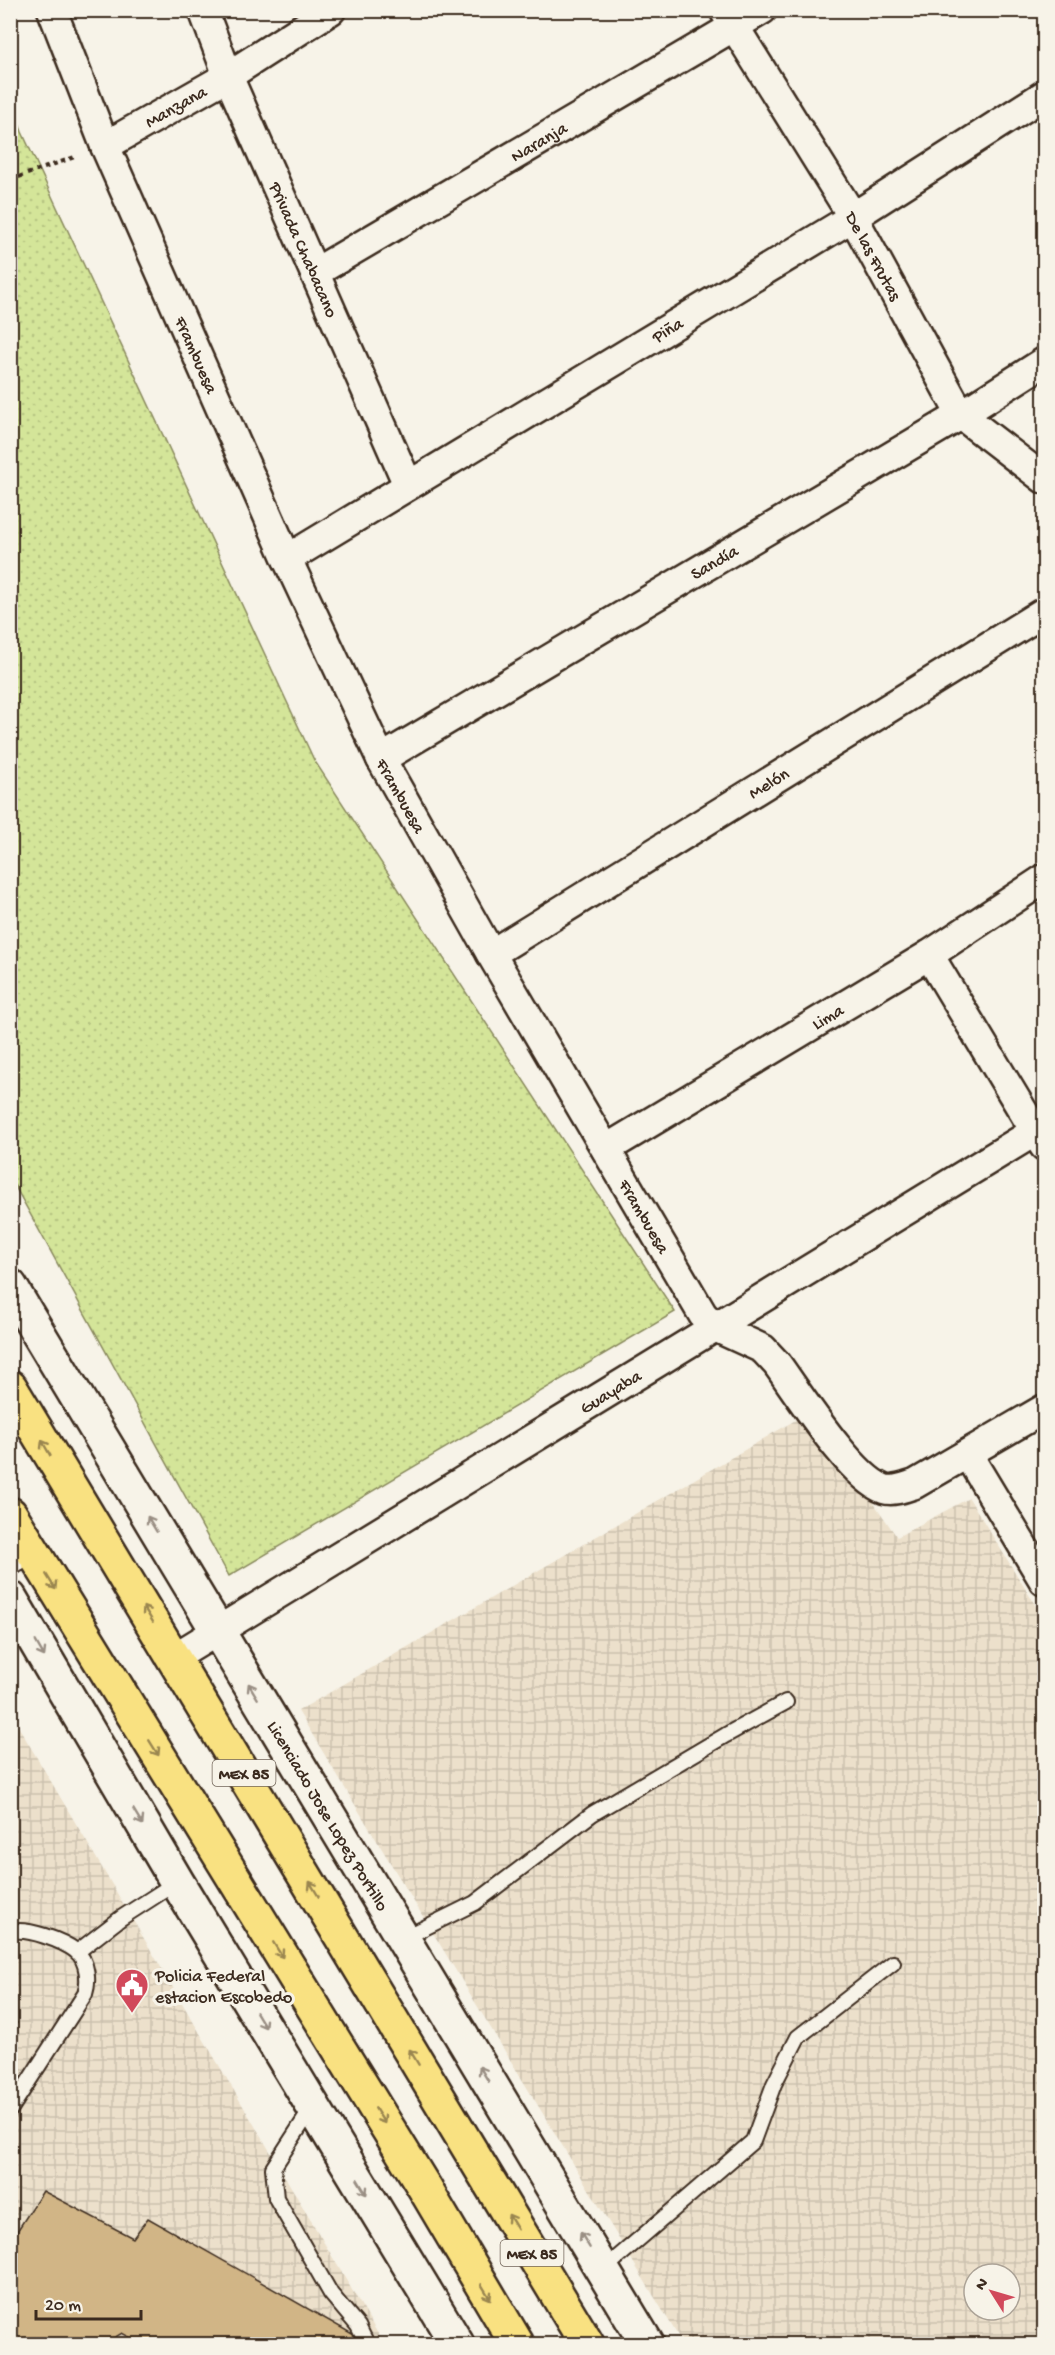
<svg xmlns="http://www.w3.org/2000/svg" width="1055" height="2355" viewBox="0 0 1055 2355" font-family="'Gochi Hand',sans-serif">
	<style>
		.industrial { fill: url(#industrial-grid); fill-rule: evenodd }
		.grass { fill: url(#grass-dots); stroke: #88885c; stroke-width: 1.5 }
		.building { fill: #d1b586; stroke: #3b2a1e; stroke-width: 1.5 }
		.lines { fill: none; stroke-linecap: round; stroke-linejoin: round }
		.service-casing { stroke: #3b2a1e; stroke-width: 18 }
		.minor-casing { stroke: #3b2a1e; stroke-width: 33 }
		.tertiary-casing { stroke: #3b2a1e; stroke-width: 38 }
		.trunk-casing { stroke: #3b2a1e; stroke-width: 38 }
		.path { stroke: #3b2a1e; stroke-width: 4; stroke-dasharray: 4.5 4.5; stroke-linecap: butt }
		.service { stroke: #f7f3e8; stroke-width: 14 }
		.minor { stroke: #f7f3e8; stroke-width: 28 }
		.tertiary { stroke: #f7f3e8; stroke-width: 33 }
		.trunk { stroke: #f9e181; stroke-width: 33 }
		.oneway { stroke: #9a8650 }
		.oneway2 { stroke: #998e83 }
		.labels { text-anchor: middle; stroke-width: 6; stroke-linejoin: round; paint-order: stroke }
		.shield { fill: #f7f3e8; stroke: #73665b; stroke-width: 1.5 }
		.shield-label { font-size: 16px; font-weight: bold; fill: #3b2a1e }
		.street-label { font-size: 18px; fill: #3b2a1e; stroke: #f7f3e8 }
		.poi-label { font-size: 18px; fill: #3b2a1e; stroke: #f7f3e8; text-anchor: start }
	</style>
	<defs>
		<pattern id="industrial-grid" width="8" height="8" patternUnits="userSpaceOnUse" patternTransform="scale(1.5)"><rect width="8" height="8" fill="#ece0cb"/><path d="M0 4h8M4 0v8" fill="none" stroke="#cbc0ae"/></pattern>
		<pattern id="grass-dots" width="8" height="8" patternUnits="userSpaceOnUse" patternTransform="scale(1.5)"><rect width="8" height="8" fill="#d4e599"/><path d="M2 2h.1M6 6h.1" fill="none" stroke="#b7c583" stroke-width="1.8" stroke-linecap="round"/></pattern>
	</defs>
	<rect width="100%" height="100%" fill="#f7f3e8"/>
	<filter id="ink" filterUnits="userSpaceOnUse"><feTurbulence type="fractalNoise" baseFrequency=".0167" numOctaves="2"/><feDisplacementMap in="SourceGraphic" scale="12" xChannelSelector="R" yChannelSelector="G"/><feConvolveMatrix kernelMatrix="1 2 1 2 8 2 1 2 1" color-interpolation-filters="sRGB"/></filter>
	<g filter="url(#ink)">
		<g class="industrial">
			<path d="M811,1411L897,1537L969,1498L1044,1619V2344H683L298,1711ZM974,2274H1010V2310H974Z"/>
			<polygon points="11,1714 384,2344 11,2344"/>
		</g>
		<polygon class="grass" points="10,99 22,132 314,760 675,1312 229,1576 11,1179"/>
		<g class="building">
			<polygon points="10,2019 17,2023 10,2033"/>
			<polygon points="43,2191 133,2238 148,2218 363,2340 361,2344 142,2344 122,2333 104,2344 10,2344 10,2242"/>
		</g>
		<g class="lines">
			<g class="service-casing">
				<g id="service">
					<polyline points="10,1569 35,1555"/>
					<path d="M10,1932C27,1927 63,1941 76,1951C88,1961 89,1982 85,1994L10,2110"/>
					<polyline points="402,1939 475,1903 592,1814 726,1735 786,1702"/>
					<polyline points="77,1952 121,1918 177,1882"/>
					<polyline points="312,2108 273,2168 276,2198 331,2294 358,2326 367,2344"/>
					<polyline points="603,2270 753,2141 774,2084 798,2037 893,1963"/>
				</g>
			</g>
			<g class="minor-casing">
				<g id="minor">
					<path id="s1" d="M52,10L105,146L287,559L381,759L491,954L703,1315L715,1327L763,1349L777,1364C798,1393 852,1478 884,1489C894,1492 905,1487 915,1484L1044,1409"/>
					<path id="s2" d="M203,10L228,76L408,485"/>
					<path id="s3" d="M724,10L853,217L961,415L1044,479"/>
					<path id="s4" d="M105,146L228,76L331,10"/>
					<path id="s5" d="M316,272L762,10"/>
					<path id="s6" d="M287,559L853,217L1044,95"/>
					<path id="s7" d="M381,759L961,415L1044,362"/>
					<path id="s8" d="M491,954L1044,612"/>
					<polyline points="929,955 1044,1146"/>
					<path id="s9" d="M606,1149L929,955L1044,879"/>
					<polyline points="968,1455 1044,1581"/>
					<path id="s10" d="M175,1657L1044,1126"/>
				</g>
			</g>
			<g class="tertiary-casing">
				<g id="tertiary">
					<path id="s11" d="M10,1286L647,2344"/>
					<polyline points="10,1598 177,1882 457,2344"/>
				</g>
			</g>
			<g class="trunk-casing">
				<g id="trunk">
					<polyline points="10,1387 587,2344"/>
					<polyline points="10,1514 424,2187 517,2344"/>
				</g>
			</g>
			<polyline class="path" points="10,180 75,157"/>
			<use href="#service" class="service"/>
			<use href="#minor" class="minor"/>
			<use href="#tertiary" class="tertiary"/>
			<use href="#trunk" class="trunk"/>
		</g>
		<defs><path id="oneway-shaft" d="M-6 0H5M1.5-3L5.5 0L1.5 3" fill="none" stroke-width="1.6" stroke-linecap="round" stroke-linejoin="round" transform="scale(1.5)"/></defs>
		<g class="oneway">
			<use href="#oneway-shaft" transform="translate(46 1448) rotate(-120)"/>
			<use href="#oneway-shaft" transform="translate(51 1582) rotate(58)"/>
			<use href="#oneway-shaft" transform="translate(148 1614) rotate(-122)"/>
			<use href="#oneway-shaft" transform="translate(154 1748) rotate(58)"/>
			<use href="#oneway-shaft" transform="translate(314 1889) rotate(-121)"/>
			<use href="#oneway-shaft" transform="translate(278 1950) rotate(58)"/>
			<use href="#oneway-shaft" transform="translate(414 2057) rotate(-121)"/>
			<use href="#oneway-shaft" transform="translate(380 2116) rotate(58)"/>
			<use href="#oneway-shaft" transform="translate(513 2222) rotate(-121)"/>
			<use href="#oneway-shaft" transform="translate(486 2292) rotate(59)"/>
		</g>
		<g class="oneway2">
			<use href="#oneway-shaft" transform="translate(152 1524) rotate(-121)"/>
			<use href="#oneway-shaft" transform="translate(40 1649) rotate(60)"/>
			<use href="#oneway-shaft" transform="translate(253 1691) rotate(-121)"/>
			<use href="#oneway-shaft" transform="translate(138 1817) rotate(59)"/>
			<use href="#oneway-shaft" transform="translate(261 2020) rotate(59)"/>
			<use href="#oneway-shaft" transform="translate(484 2074) rotate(-121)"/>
			<use href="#oneway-shaft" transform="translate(362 2187) rotate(59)"/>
			<use href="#oneway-shaft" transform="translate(585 2240) rotate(-121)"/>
		</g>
	</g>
	<defs>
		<g id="civic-pin" transform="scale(1.725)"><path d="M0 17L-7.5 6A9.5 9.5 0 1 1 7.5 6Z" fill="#d1495b" stroke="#f7f3e8"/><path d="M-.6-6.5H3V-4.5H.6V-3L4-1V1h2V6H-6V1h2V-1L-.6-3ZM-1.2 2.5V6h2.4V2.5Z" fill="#fff"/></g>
	</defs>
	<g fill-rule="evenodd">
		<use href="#civic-pin" x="132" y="1985"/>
	</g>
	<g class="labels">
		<g class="shield">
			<rect x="212.5" y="1760" width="63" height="26" rx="4.5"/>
			<rect x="500.5" y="2240" width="63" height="26" rx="4.5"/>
		</g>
		<g class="shield-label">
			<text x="244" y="1779">MEX 85</text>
			<text x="532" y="2259">MEX 85</text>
		</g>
		<g class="street-label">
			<text dy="6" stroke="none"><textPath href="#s4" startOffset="81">Manzana</textPath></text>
			<text dy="6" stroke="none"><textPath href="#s5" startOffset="258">Naranja</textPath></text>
			<text dy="6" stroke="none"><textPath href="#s2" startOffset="260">Privada Chabacano</textPath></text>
			<text dy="6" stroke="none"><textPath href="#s3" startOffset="288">De las Frutas</textPath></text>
			<text dy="6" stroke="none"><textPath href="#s6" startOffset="444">Piña</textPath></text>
			<text dy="6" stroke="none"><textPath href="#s1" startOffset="374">Frambuesa</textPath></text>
			<text dy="6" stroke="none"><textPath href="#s7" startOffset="387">Sandía</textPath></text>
			<text dy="6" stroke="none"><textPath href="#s8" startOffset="326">Melón</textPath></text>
			<text dy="6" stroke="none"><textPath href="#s1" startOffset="860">Frambuesa</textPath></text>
			<text dy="6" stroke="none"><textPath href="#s9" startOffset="258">Lima</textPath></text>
			<text dy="6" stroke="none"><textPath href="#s1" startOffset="1346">Frambuesa</textPath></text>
			<text dy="6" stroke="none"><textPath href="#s10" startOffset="510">Guayaba</textPath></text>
			<text dy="6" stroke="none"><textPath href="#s11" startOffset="618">Licenciado Jose Lopez Portillo</textPath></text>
		</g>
		<g class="poi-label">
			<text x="155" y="1981">Policia Federal<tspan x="155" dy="21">estacion Escobedo</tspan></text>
		</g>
	</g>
	<rect width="1055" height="2355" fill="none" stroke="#f7f3e8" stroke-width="36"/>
	<rect x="18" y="18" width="1019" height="2319" fill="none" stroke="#3b2a1e" stroke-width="2" filter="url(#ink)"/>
	<g transform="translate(992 2292) rotate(307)"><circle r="28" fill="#f7f3e8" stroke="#aca397" stroke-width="1.5"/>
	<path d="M0-4.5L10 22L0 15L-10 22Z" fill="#d1495b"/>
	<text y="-9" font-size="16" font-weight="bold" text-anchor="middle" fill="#3b2a1e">N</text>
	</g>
	<path d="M36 2310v9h105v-9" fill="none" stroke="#3b2a1e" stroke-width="3"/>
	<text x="45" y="2310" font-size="18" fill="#3b2a1e" stroke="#f7f3e8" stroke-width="4.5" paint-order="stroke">20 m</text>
</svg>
